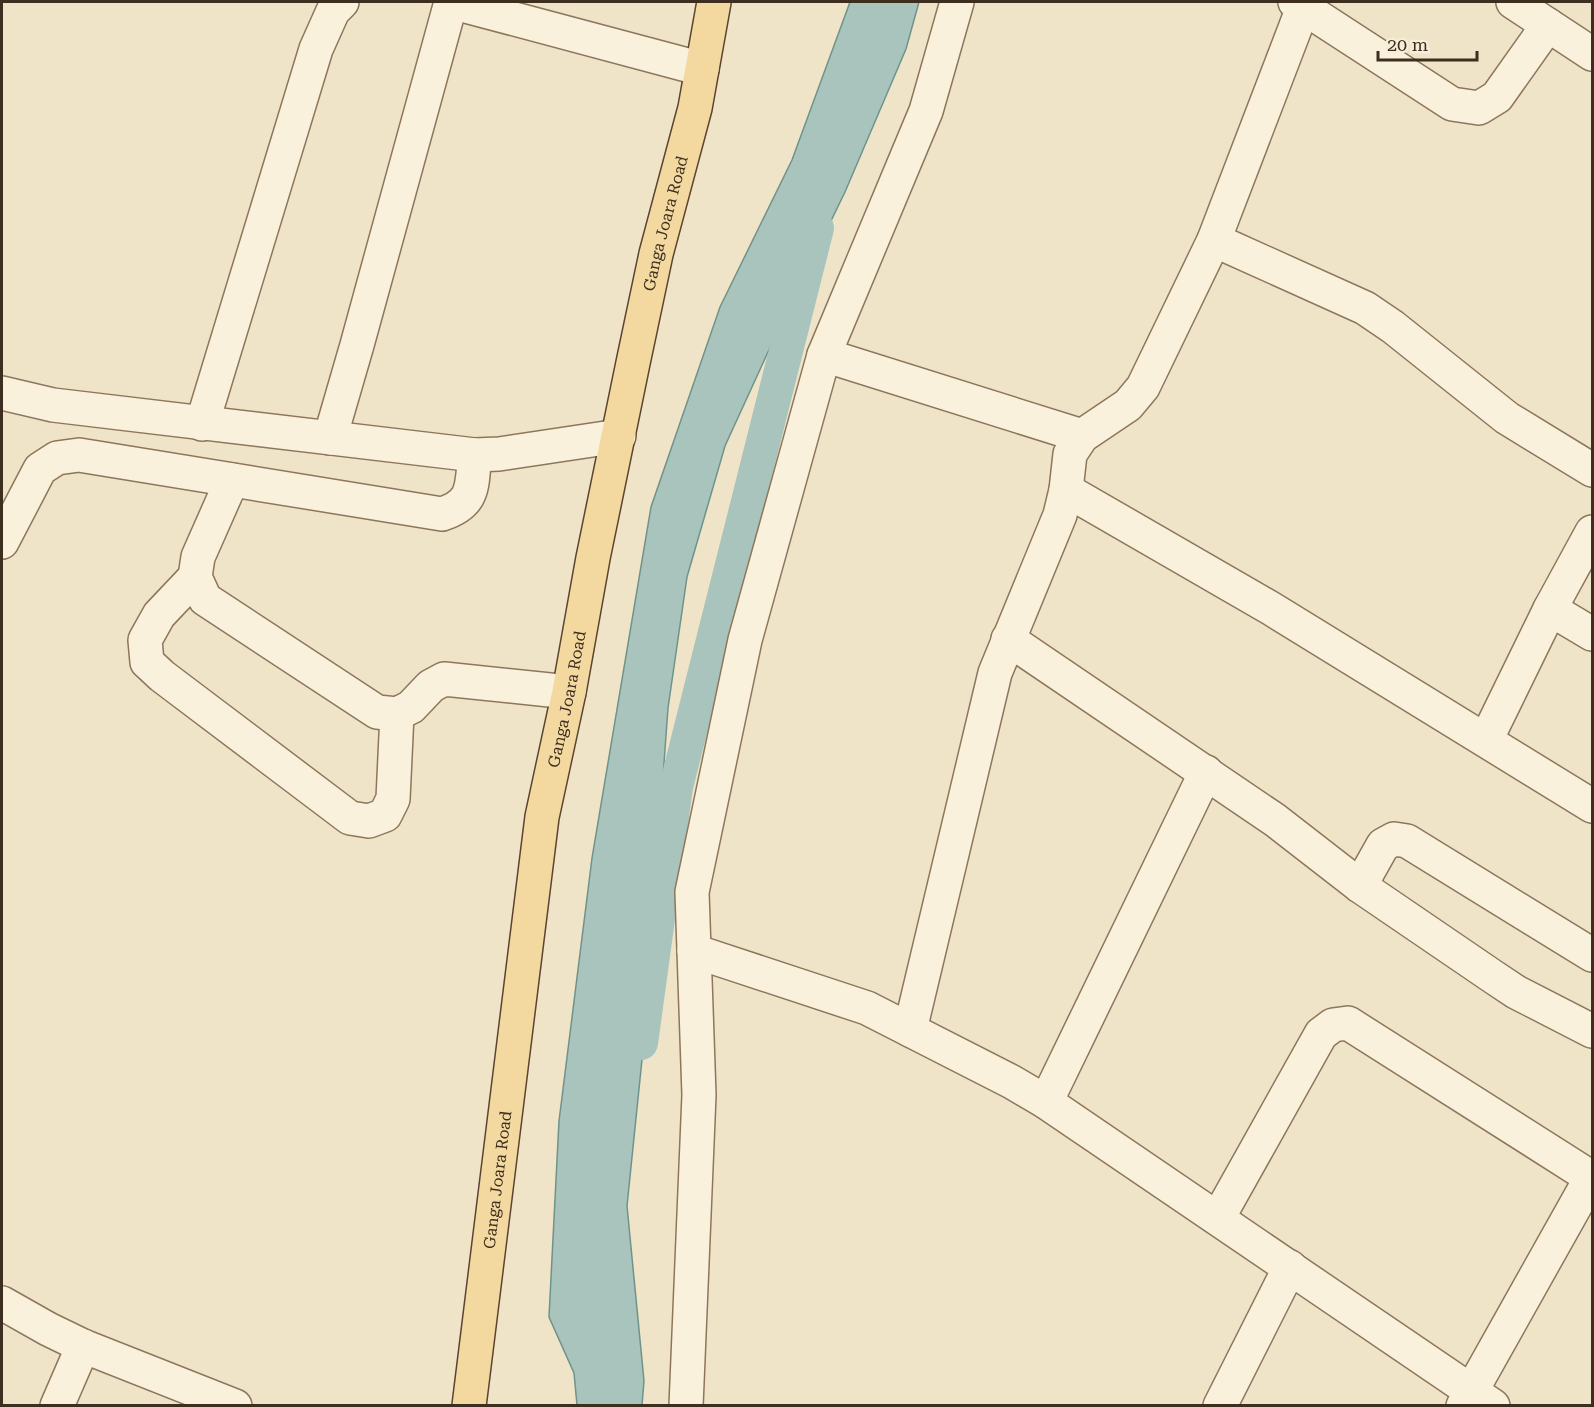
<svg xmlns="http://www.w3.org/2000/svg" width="1594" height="1407" viewBox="0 0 1594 1407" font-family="'Roboto Serif',serif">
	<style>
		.water { fill: #a9c4bc; stroke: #6f938a; stroke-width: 1.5 }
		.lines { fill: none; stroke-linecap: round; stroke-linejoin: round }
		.canal { stroke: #a9c4bc; stroke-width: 34 }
		.minor-casing { stroke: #8d765c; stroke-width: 36 }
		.major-casing { stroke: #5b4430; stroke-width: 36 }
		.minor { stroke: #faf1dc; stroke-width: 33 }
		.major { stroke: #f3d9a0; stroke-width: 33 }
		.labels { text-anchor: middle; stroke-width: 4.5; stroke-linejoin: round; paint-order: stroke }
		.street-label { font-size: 16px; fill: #3d2e20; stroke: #f7eed8 }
	</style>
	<rect width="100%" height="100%" fill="#f0e4c8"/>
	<polygon class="water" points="850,2 919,2 906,49 845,192 779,328 725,446 687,577 668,708 644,1040 627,1206 644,1381 642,1405 577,1405 574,1373 549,1317 559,1121 592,858 651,507 720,307 792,160"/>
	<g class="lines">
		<polyline class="canal" points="641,1043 676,787 817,228"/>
		<g class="minor-casing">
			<g id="minor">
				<polyline points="451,2 702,69"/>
				<polyline points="1295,2 1452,104 1479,108 1497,97 1548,25"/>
				<polyline points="1513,2 1592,54"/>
				<polyline points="1214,240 1365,308 1393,327 1507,418 1592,470"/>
				<polyline points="824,355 1082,436"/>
				<polyline points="2,393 53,405 475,455 499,454 619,436"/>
				<polyline points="202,424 316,49 333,11 342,2"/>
				<polyline points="330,438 357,345 451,2"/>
				<polyline points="232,480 198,557 195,577 205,599 377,712 397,714 411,707 431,686 444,679 569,692"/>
				<polyline points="1066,490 1272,609 1592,806"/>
				<path d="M2,542L40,469L57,458L79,455L442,514C476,503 471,485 475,455"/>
				<polyline points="195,577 159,615 145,640 147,662 162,676 350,818 369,821 385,815 393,799 397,714"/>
				<polyline points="1550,609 1592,634"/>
				<polyline points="1008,639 1275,820 1360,886 1492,976 1516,992 1592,1031"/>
				<polyline points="1486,740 1550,609 1592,532"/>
				<polyline points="1360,886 1383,845 1394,839 1407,841 1592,955"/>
				<polyline points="694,951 867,1008 1012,1082 1046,1102 1493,1406"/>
				<polyline points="910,1030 995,673 1060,515 1066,490 1070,454 1082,436 1128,405 1143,387 1214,240 1304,5"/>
				<polyline points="1046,1102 1206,772"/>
				<polyline points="1218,1218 1321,1034 1333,1025 1348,1023 1592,1178"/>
				<polyline points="2,1303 48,1329 83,1346 235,1406"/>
				<polyline points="57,1406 83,1346"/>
				<polyline points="686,1406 699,1095 692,892 745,640 824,355 926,111 957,2"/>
				<polyline points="1220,1406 1290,1267"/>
				<polyline points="1463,1406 1592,1176"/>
			</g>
		</g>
		<g class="major-casing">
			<g id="major">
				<path id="s1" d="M469,1406L542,817L569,692L593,558L633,363L656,254L695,108L714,2"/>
			</g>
		</g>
		<use href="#minor" class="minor"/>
		<use href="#major" class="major"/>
	</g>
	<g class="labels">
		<g class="street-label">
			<text dy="6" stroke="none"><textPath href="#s1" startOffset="1200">Ganga Joara Road</textPath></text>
			<text dy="6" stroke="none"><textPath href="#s1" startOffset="714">Ganga Joara Road</textPath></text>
			<text dy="6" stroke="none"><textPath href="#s1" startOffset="228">Ganga Joara Road</textPath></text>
		</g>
	</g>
	<rect width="1594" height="1407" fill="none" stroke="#3d2e20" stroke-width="6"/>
	<path d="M1378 51v9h99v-9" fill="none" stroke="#3d2e20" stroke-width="3"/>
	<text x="1387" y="51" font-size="18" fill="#3d2e20" stroke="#f7eed8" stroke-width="4.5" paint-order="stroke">20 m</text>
</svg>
